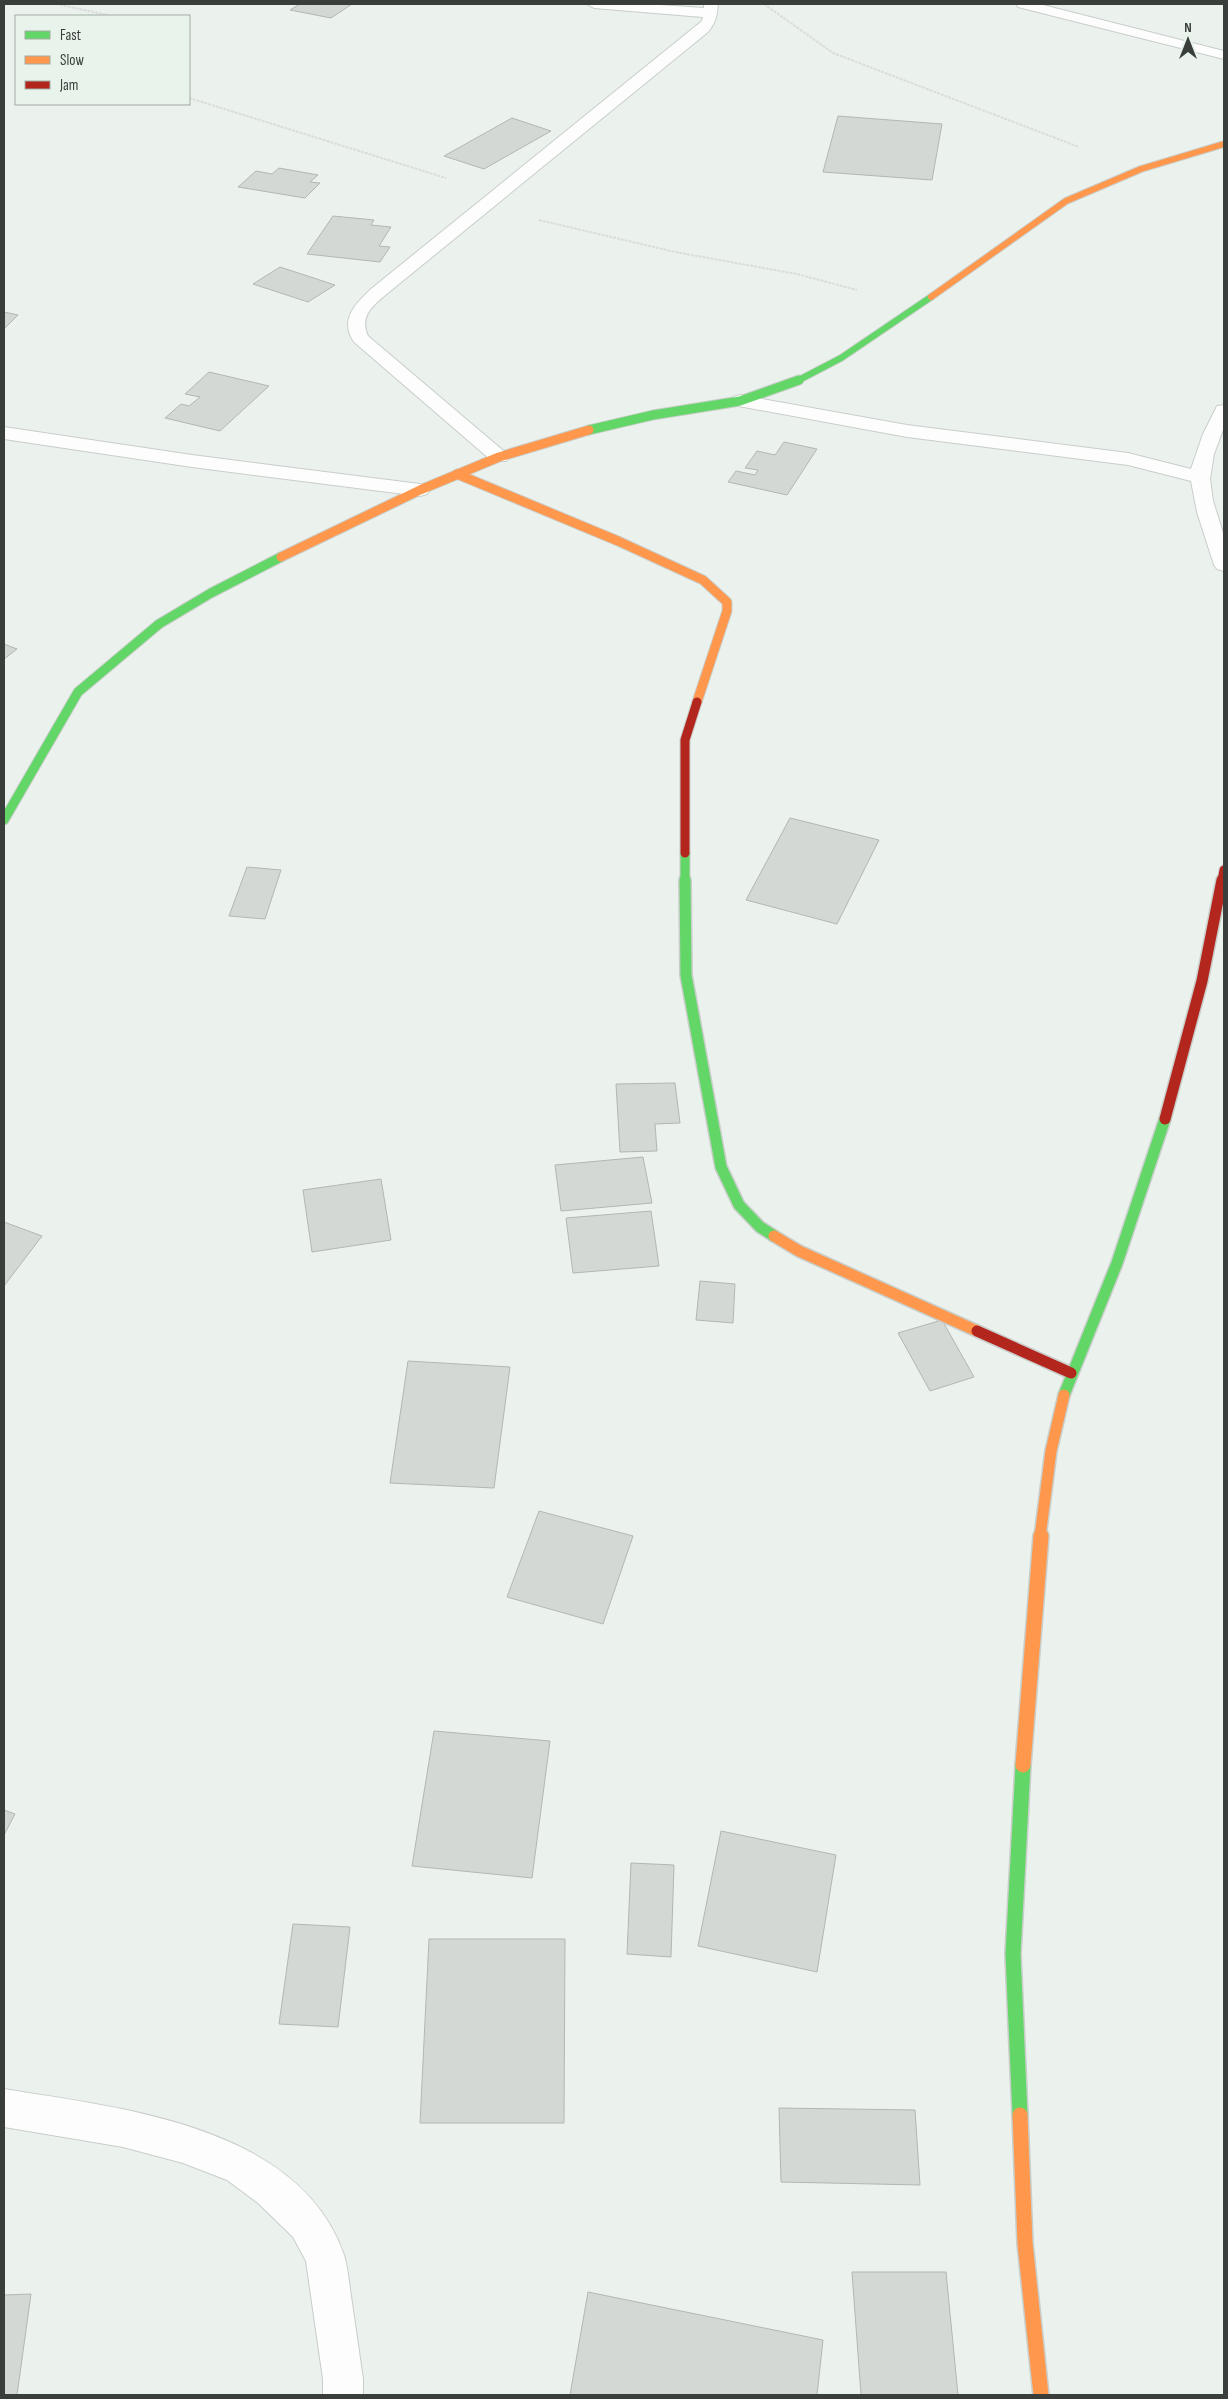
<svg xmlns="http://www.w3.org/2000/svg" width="1228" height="2399" viewBox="0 0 1228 2399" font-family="'Sofia Sans Condensed',sans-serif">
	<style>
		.building { fill: #d3d8d4; stroke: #b3b7b4 }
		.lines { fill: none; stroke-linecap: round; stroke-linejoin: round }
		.street-casing { stroke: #c9ceca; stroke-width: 2 }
		.fast-far3-casing { stroke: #c9ceca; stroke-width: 8 }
		.fast-far2-casing { stroke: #c9ceca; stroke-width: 11 }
		.fast-far1-casing { stroke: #c9ceca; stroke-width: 14 }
		.fast-casing { stroke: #c9ceca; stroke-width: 18 }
		.slow-far3-casing { stroke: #c9ceca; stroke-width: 8 }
		.slow-far2-casing { stroke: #c9ceca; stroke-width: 11 }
		.slow-far1-casing { stroke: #c9ceca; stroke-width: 14 }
		.slow-casing { stroke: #c9ceca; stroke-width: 18 }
		.jam-far1-casing { stroke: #c9ceca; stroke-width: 11 }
		.jam-casing { stroke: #c9ceca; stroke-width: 14 }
		.path { stroke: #dbdddc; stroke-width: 2; stroke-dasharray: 3 1; stroke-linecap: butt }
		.street { fill: #fcfdfc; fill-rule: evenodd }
		.fast-far3 { stroke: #63d668; stroke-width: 6 }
		.fast-far2 { stroke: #63d668; stroke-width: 9 }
		.fast-far1 { stroke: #63d668; stroke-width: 11 }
		.fast { stroke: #63d668; stroke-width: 15 }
		.slow-far3 { stroke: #ff974d; stroke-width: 6 }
		.slow-far2 { stroke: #ff974d; stroke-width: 9 }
		.slow-far1 { stroke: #ff974d; stroke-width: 11 }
		.slow { stroke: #ff974d; stroke-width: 15 }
		.jam-far1 { stroke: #b3261e; stroke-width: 9 }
		.jam { stroke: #b3261e; stroke-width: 11 }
	</style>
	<rect width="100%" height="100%" fill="#ebf1ec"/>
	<g class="building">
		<polygon points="300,4 352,4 331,18 290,10"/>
		<polygon points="838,116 942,124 932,180 823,172"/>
		<polygon points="512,118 551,131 484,169 444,156"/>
		<polygon points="279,168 318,175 310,182 320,183 305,198 238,187 256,171 272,174"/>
		<polygon points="333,216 374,220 371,225 391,227 379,246 390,247 380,262 307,254"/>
		<polygon points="280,267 335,285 308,302 253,284"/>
		<polygon points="4,312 18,315 4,329"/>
		<polygon points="209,372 269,386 220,431 165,418 181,404 189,406 200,397 185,394"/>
		<polygon points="784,442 817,449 787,495 728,482 736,471 755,475 758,470 745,468 757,451 775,455"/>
		<polygon points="4,644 17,649 4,659"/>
		<polygon points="790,818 879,840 837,924 746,900"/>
		<polygon points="247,867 281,870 265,919 229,916"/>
		<polygon points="675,1083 680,1123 655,1124 657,1151 620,1152 616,1084"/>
		<polygon points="643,1157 652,1203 561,1211 555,1165"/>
		<polygon points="381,1179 391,1240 312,1252 303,1190"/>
		<polygon points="651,1211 659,1266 573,1273 566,1218"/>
		<polygon points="4,1222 42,1236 4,1286"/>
		<polygon points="700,1281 735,1284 733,1323 696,1320"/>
		<polygon points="942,1320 974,1377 930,1391 898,1333"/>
		<polygon points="408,1361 510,1367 494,1488 390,1483"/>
		<polygon points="539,1511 633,1536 603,1624 507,1597"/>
		<polygon points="434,1731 550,1741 532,1878 412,1866"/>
		<polygon points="4,1810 15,1814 4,1835"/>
		<polygon points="721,1831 836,1855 817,1972 698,1946"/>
		<polygon points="631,1863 674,1865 671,1957 627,1954"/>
		<polygon points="293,1924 350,1927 338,2027 279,2024"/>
		<polygon points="429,1939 565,1939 564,2123 420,2123"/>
		<polygon points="779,2108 915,2110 920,2185 781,2182"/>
		<polygon points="852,2272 946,2272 958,2395 861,2395"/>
		<polygon points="588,2292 823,2340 817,2395 570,2395"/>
		<polygon points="31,2294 17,2395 4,2395 4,2295"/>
	</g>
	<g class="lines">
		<g class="street-casing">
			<g id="street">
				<path d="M587,4H645L704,8V4H718C717,16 716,22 708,32L383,297C370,308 360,318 368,336L506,453L509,457L506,461H492L354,342C339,320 355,304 371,289L702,21L703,17L594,8Z"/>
				<polygon points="1016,4 1039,4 1224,51 1224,59 1018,7"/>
				<polygon points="740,395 907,425 1128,453 1191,469 1203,434 1217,406 1224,405 1224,427 1214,454 1210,479 1213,501 1224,536 1224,571 1217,569 1214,565 1197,512 1191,481 1128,465 907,437 733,405 731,401 733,397"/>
				<polygon points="4,427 192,455 420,484 427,486 430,490 427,494 420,496 192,467 4,439"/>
				<path d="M4,2089C120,2108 299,2125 344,2255C348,2268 349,2283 351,2296C355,2324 359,2351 363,2379V2395H323V2379L306,2261L293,2237L258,2203L227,2180L183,2163L123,2147L4,2127Z"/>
			</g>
		</g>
		<g class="fast-far3-casing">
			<polyline id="fast-far3" points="797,381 841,358 931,297"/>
		</g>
		<g class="fast-far2-casing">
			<g id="fast-far2">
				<polyline points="589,430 653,415 740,401 799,380"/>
				<polyline points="4,820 78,692 159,624 211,593 281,557"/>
				<polyline points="685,853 685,881"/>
			</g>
		</g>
		<g class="fast-far1-casing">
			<g id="fast-far1">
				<polyline points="685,880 686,975 721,1167 739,1205 760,1227 774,1236"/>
				<polyline points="1064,1395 1117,1263 1165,1119"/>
			</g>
		</g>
		<g class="fast-casing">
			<polyline id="fast" points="1020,2115 1013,1954 1023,1765"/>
		</g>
		<g class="slow-far3-casing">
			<polyline id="slow-far3" points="931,297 1066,201 1141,169 1224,144"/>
		</g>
		<g class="slow-far2-casing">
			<g id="slow-far2">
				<polyline points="457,474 618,541 703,580 727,602 727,611 697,702"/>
				<polyline points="281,557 420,490 499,457 589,430"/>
			</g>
		</g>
		<g class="slow-far1-casing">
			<g id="slow-far1">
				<polyline points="774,1236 799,1251 977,1331"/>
				<polyline points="1040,1537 1051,1451 1064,1395"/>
			</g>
		</g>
		<g class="slow-casing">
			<g id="slow">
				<polyline points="1023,1765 1041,1536"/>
				<polyline points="1020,2115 1025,2243 1041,2395"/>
			</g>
		</g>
		<g class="jam-far1-casing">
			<g id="jam-far1">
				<polyline points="685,853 685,740 697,702"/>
				<polyline points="1222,881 1224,870"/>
			</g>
		</g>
		<g class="jam-casing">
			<g id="jam">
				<polyline points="1165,1119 1202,981 1222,880"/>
				<polyline points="977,1331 1071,1373"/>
			</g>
		</g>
		<g class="path">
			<polyline points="56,4 112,16"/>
			<polyline points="764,4 833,53 1079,147"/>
			<polyline points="189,98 446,178"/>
			<polyline points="539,220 675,252 797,274 857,290"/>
		</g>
		<use href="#street" class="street"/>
		<use href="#fast-far3" class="fast-far3"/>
		<use href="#fast-far2" class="fast-far2"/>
		<use href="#fast-far1" class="fast-far1"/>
		<use href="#fast" class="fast"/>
		<use href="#slow-far3" class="slow-far3"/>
		<use href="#slow-far2" class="slow-far2"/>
		<use href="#slow-far1" class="slow-far1"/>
		<use href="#slow" class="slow"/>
		<use href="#jam-far1" class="jam-far1"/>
		<use href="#jam" class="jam"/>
	</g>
	<rect width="1228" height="2399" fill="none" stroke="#393e3a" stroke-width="10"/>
	<rect x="15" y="15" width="175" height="90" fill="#e8f4eb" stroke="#a2aba4"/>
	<rect x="25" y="31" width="25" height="8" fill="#63d668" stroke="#a2aba4"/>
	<text x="60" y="40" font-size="15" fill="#393e3a">Fast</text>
	<rect x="25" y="56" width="25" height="8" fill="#ff974d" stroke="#a2aba4"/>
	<text x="60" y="65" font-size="15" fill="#393e3a">Slow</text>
	<rect x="25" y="81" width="25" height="8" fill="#b3261e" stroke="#a2aba4"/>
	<text x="60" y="90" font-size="15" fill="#393e3a">Jam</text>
	<g transform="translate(1188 40)" stroke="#e8f4eb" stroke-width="4" paint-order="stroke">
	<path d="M0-4L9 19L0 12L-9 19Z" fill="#393e3a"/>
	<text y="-8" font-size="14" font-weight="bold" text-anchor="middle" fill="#393e3a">N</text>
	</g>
</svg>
